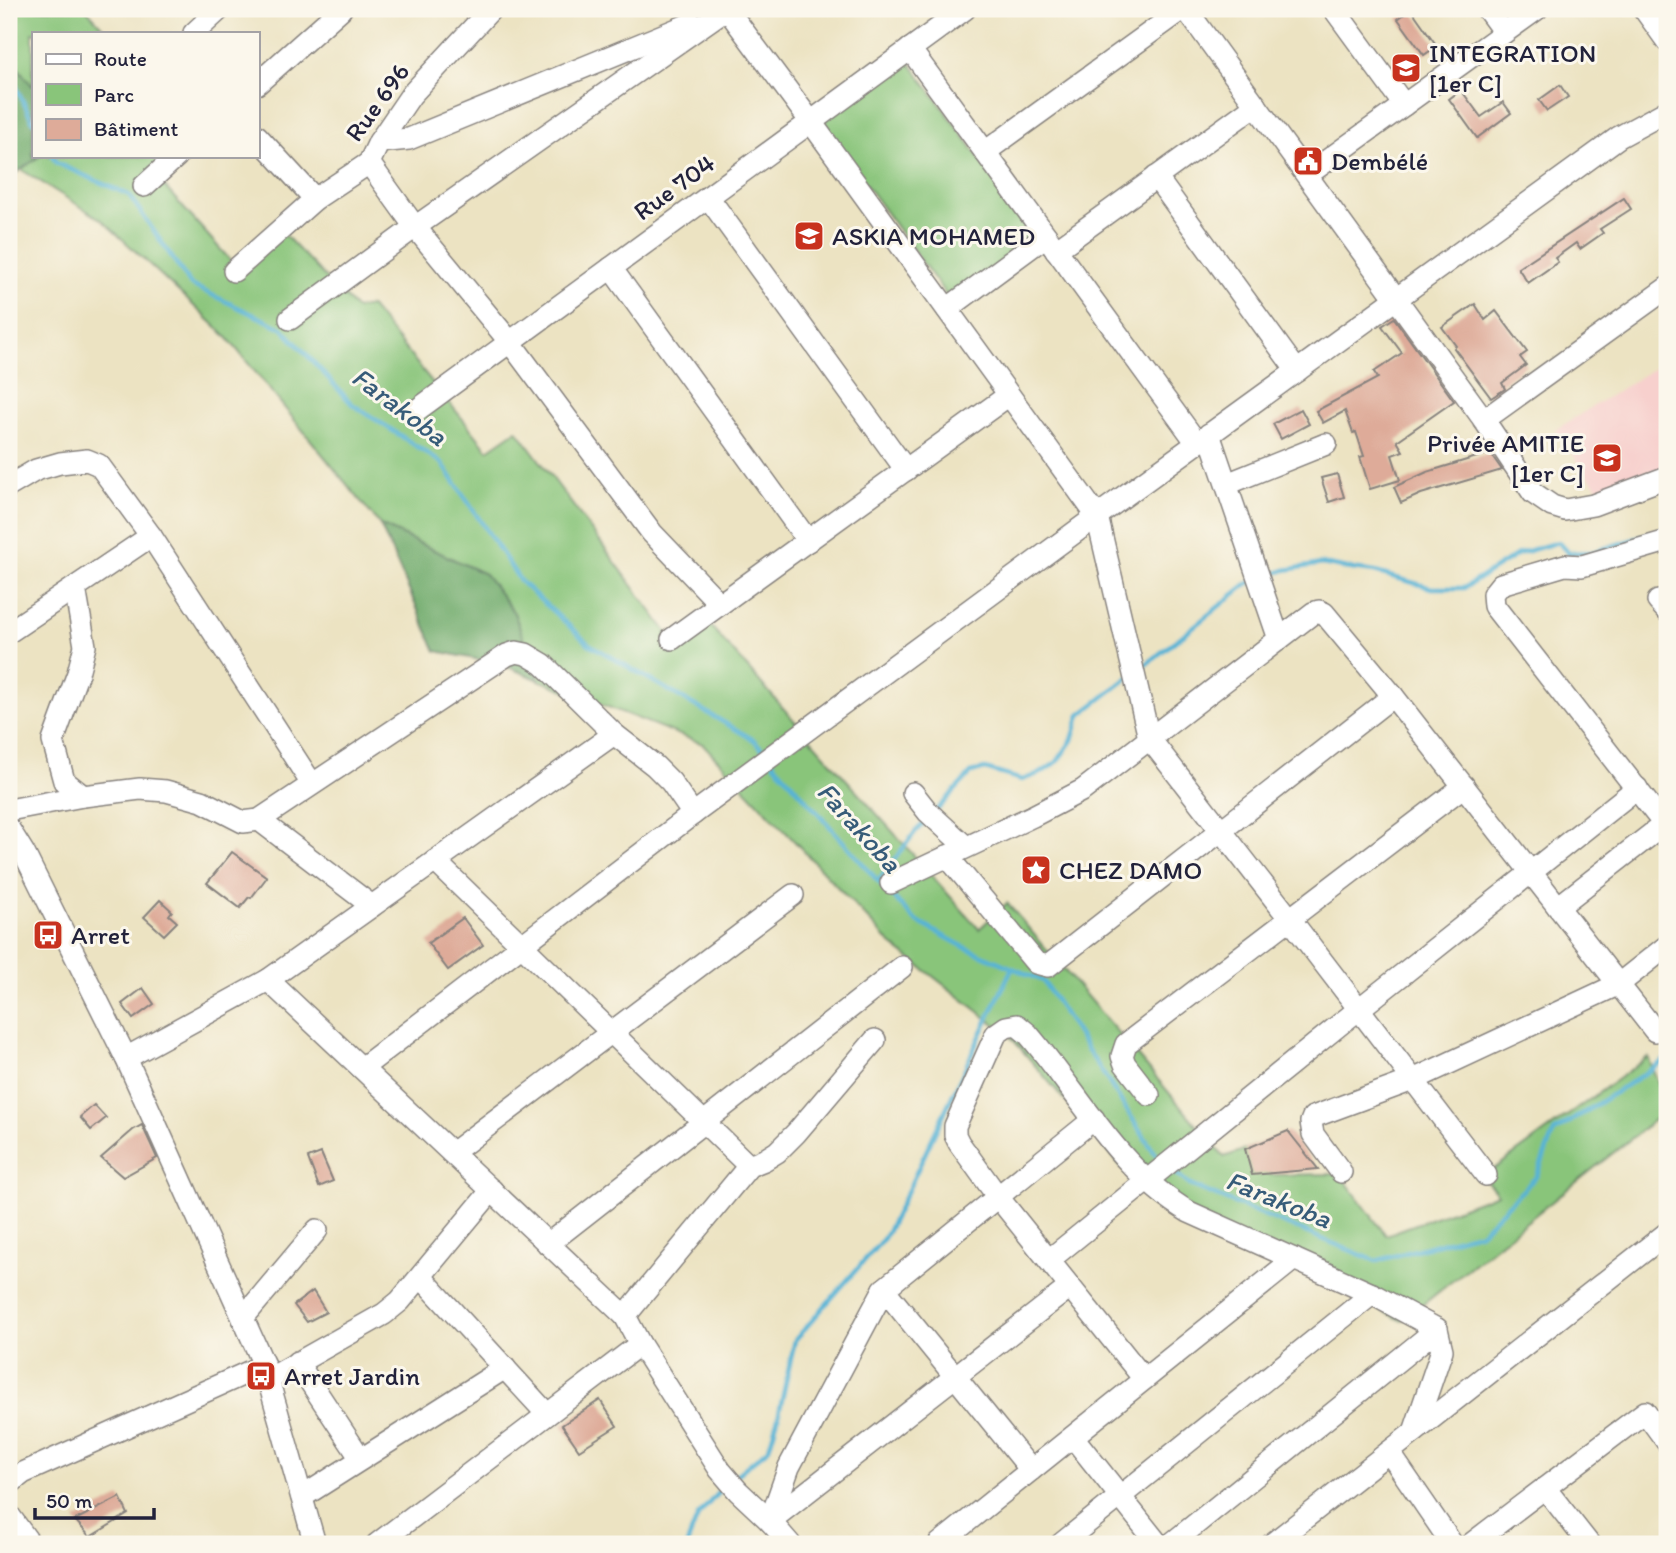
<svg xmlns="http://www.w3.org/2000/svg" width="1676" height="1553" viewBox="0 0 1676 1553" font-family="Itim,sans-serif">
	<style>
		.built { fill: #f7d0cd }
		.green { fill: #89c57a; stroke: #56745a; stroke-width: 2 }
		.forest { fill: #6eaa6a; stroke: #486652; stroke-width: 2 }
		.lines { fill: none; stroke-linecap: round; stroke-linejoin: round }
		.stream { stroke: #56b3d5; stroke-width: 4.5 }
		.building { fill: #deab99 }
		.minor-casing { stroke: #87827e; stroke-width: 24 }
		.minor { stroke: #fff; stroke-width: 21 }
		.labels { text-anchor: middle; stroke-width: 6; stroke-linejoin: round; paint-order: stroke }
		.poi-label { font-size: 26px; fill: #22223b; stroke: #fbf7ec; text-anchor: start }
		.street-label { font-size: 26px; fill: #22223b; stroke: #fbf7ec }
		.water-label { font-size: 28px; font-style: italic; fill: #375c79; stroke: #fbf7ec }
	</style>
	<rect width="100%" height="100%" fill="#fbf7ec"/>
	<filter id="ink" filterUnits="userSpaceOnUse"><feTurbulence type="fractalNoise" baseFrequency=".0143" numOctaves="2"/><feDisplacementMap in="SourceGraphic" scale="14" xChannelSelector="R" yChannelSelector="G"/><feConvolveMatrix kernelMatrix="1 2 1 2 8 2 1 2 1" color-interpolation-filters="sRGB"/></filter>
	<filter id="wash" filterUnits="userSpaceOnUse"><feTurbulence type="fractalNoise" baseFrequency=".00686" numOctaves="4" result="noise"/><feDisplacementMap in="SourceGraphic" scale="28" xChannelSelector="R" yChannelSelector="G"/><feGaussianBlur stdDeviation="1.57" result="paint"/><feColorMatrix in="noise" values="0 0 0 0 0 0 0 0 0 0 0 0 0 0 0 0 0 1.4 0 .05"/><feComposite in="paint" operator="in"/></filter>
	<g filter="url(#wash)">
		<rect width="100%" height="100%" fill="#ece3c2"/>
		<polygon class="built" points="1667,360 1667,474 1602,495 1555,430"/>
		<g class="green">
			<polygon points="9,9 86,9 108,33 33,33 33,156 168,156 156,177 239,270 279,229 356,309 370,306 488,450 517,430 673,640 706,621 979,929 1007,903 1224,1157 1263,1143 1270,1175 1340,1174 1386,1235 1498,1194 1483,1177 1648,1057 1667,1105 1667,1110 1402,1321 1224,1229 1151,1201 1009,1035 891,944 703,744 539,680 514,613 485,574 380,525 226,336 102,220 9,162"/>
			<polygon points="908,60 1039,240 952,303 821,123"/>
		</g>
		<g class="forest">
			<polygon points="9,56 33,87 33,156 40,156 9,178"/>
			<polygon points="380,525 485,574 514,613 539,680 503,665 436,651"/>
		</g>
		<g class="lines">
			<g class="stream">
				<polyline points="9,72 33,122"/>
				<polyline points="52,156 56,163 129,195 191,285 282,328 352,404 442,463 521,582 589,644 754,740 765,752"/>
				<polyline points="1265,577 1285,570 1322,564 1343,568 1375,572 1432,588 1464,588 1518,554 1558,542 1568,553 1593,552 1667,529"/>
				<polyline points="1139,670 1247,584 1254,581"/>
				<polyline points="773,762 878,881 916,921 966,948 1043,981 1156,1155 1163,1162"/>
				<polyline points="937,810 971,773 985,769 1022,780 1041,773 1057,762 1072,740 1080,715 1129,677"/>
				<polyline points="878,881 916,831 928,819"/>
				<polyline points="1172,1170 1190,1185 1376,1261 1481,1232 1536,1177 1554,1132 1667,1059"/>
				<polyline points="735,1476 769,1448 778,1418 795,1340 884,1238 908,1190 1012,968"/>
				<polyline points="687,1544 698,1516 722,1488"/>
			</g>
		</g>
		<g id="blocks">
			<g class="building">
				<polygon points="1411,9 1437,46 1424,55 1398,19"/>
				<polygon points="1560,85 1568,97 1547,111 1539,100"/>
				<polygon points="1461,90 1481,117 1503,102 1511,113 1477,138 1449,99"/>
				<polygon points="1624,198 1631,209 1600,229 1603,233 1580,249 1576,243 1555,258 1558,262 1528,283 1518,268"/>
				<polygon points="1475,304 1485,320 1496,311 1527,352 1520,357 1526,365 1502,383 1505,389 1491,398 1454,348 1456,346 1442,327"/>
				<polygon points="1394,318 1454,401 1397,441 1403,451 1392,455 1400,480 1370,489 1360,457 1364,456 1356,432 1353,433 1345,411 1323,423 1316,411 1378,378 1374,372 1402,353 1382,326"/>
				<polygon points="1301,409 1309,424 1281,439 1273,424"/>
				<polygon points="1490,453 1502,470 1421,494 1401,503 1394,487 1427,472"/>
				<polygon points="1337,474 1344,497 1329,502 1321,478"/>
				<polygon points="232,852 267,877 251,898 249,897 240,908 207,883"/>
				<polygon points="160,900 172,911 169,915 177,922 164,935 144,917"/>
				<polygon points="463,918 483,945 448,970 428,943"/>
				<polygon points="143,988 154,1004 133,1019 122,1004"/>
				<polygon points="94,1105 106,1118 91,1130 80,1117"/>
				<polygon points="142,1125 157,1158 123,1177 101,1158 133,1130"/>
				<polygon points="1288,1131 1318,1169 1252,1175 1245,1149"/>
				<polygon points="321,1153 333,1181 319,1187 308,1158"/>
				<polygon points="313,1291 326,1312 307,1322 294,1305"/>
				<polygon points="600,1400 617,1426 579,1450 562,1425"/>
				<polygon points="120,1497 128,1514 90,1537 75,1520"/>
			</g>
		</g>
	</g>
	<g filter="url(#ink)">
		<use href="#blocks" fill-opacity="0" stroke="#87827e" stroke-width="2"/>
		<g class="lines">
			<g class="minor-casing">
				<g id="minor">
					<polyline points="727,9 811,122 1097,516 1149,738 1290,919 1486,1175"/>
					<polyline points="1186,9 1484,420 1533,493 1552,506 1565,510 1593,505 1667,477"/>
					<polyline points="1334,9 1404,105"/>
					<polyline points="1487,9 1504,32"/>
					<polyline points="1644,9 1667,41"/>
					<polyline points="194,33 220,9"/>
					<polyline points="910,49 1197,443"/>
					<polyline points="257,84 341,9"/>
					<polyline points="257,136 315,199"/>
					<polyline points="379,142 409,139 692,23"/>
					<polyline points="985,152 1183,9"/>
					<polyline points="369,163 415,227 510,342 652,533 720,604"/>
					<polyline points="1307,175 1537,9"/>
					<polyline points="1156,177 1297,371"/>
					<polyline points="144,186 177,156"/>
					<polyline points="708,197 906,470"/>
					<polyline points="1056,250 1256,105"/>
					<polyline points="611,268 808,541"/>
					<polyline points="234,271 315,199 369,163 379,142 411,95 491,9"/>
					<polyline points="947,309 1046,236"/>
					<polyline points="290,319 415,227 726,9"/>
					<polyline points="417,410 965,9"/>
					<polyline points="1484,420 1667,288"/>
					<polyline points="1209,434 1279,639"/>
					<polyline points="1227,484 1326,444"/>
					<polyline points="9,486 36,470 60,463 87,460 99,465 151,536 312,784"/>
					<polyline points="75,588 85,646 78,673 53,741 64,781 83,796"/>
					<polyline points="1658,601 1667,611"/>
					<polyline points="9,632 151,536"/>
					<polyline points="672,639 1009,395"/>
					<polyline points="913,793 928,812 966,847"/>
					<polyline points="9,810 83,796 140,789 166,791 202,801 243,822 259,820 507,655 516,652 526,654 543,664 614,734 655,766 671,782 693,814"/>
					<polyline points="259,820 372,906"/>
					<polyline points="1664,824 1494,606 1493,594 1501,584 1565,565 1582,566 1667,541"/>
					<polyline points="9,829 24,853 126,1058 264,1365 315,1544"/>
					<polyline points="947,856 1036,963 1048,966 1393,696"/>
					<polyline points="435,861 749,1166"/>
					<polyline points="891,883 1033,816 1083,790 1313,613 1319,611 1324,613 1393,696 1655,1031"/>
					<polyline points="1558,907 1667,822"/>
					<polyline points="268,980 625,1316 640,1344 720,1470 738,1491 770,1521 790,1544"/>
					<polyline points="126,1058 268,980 614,734"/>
					<polyline points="362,1068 693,814 1097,516 1619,137 1667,111"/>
					<polyline points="1149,1095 1125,1064 1122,1056 1126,1044 1464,786"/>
					<polyline points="452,1153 793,895"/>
					<polyline points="1341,1172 1313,1134 1311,1122 1313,1117 1413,1080 1619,984 1667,946"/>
					<polyline points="548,1244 902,967"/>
					<polyline points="1049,1260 1359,1009 1637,788"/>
					<polyline points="421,1277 547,1414"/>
					<polyline points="884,1289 1031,1470"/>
					<polyline points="625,1316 749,1166 764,1160 777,1152 796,1133 875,1040"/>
					<polyline points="243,1318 317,1230"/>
					<polyline points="297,1362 361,1459"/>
					<polyline points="269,1379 384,1314 400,1301 492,1190"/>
					<path d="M1144,1379L998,1197L959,1143L955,1135V1126L996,1034L1006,1027L1017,1025L1028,1034C1079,1093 1120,1172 1189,1212L1372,1294L1437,1329L1442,1350L1414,1432"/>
					<polyline points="1073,1437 1158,1544"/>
					<polyline points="1389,1452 1452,1544"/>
					<polyline points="9,1484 23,1473 264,1365"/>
					<polyline points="1545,1488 1589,1544"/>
					<polyline points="302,1497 505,1368"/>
					<polyline points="9,1515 30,1544"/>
					<polyline points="770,1521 789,1467 884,1289 1094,1119"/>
					<polyline points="770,1521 1070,1287"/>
					<polyline points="377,1544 640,1344"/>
					<polyline points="939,1544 1294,1259"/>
					<polyline points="1061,1544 1372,1294"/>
					<polyline points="1171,1544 1437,1329"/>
					<polyline points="1272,1544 1667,1233"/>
					<polyline points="1471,1544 1645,1412 1667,1442"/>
				</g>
			</g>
			<use href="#minor" class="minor"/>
		</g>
	</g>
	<defs>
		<g id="school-square" transform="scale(1.575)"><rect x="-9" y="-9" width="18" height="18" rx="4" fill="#c8321e" stroke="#fbf7ec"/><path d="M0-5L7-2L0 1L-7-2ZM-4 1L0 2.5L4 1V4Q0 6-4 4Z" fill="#fff"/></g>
		<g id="civic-square" transform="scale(1.575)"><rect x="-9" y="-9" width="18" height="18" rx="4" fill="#c8321e" stroke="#fbf7ec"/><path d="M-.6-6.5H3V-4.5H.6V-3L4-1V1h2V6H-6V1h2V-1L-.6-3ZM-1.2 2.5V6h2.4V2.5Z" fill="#fff"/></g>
		<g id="sight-square" transform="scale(1.575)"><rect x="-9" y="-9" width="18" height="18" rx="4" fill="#c8321e" stroke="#fbf7ec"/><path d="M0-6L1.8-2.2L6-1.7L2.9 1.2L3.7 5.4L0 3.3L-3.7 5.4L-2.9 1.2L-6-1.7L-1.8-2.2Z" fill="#fff"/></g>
		<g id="bus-square" transform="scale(1.575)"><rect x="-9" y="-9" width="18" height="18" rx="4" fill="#c8321e" stroke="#fbf7ec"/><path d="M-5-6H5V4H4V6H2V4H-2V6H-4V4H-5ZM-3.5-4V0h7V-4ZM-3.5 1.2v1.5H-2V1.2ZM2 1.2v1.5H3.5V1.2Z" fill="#fff"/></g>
	</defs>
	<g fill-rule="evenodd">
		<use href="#school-square" x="1406" y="68"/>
		<use href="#civic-square" x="1308" y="161"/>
		<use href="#school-square" x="809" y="236"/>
		<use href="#school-square" x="1607" y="458"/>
		<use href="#sight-square" x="1036" y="870"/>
		<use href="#bus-square" x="48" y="935"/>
		<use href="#bus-square" x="261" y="1376"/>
	</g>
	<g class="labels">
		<g class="poi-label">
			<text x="1429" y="62">INTEGRATION<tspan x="1429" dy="30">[1er C]</tspan></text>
			<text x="1331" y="170">Dembélé</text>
			<text x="832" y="245">ASKIA MOHAMED</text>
			<text x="1584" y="452" text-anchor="end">Privée AMITIE<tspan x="1584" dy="30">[1er C]</tspan></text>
			<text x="1059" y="879">CHEZ DAMO</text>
			<text x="71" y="944">Arret</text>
			<text x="284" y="1385">Arret Jardin</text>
		</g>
		<g class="street-label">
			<text transform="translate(377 102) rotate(-54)" y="9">Rue 696</text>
			<text transform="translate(674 187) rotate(-36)" y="9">Rue 704</text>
		</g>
		<g class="water-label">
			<text transform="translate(400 406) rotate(37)" y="10">Farakoba</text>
			<text transform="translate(860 827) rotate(48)" y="10">Farakoba</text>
			<text transform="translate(1279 1199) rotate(22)" y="10">Farakoba</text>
		</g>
	</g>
	<rect width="1676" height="1553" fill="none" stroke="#fbf7ec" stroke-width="35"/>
	<rect x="32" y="32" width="228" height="126" fill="#fbf7ec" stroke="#a4a2a5" stroke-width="2"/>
	<rect x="46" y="54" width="35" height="10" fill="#ffffff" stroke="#a4a2a5" stroke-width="2"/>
	<text x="94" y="66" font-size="21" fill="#22223b">Route</text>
	<rect x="46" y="84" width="35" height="21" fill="#89c57a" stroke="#a4a2a5" stroke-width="2"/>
	<text x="94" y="102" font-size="21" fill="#22223b">Parc</text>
	<rect x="46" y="119" width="35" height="21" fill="#deab99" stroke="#a4a2a5" stroke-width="2"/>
	<text x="94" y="136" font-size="21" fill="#22223b">Bâtiment</text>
	<path d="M35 1508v10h119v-10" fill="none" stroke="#22223b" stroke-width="3.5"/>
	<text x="46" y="1508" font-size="21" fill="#22223b" stroke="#fbf7ec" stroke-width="5" paint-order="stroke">50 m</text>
</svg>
